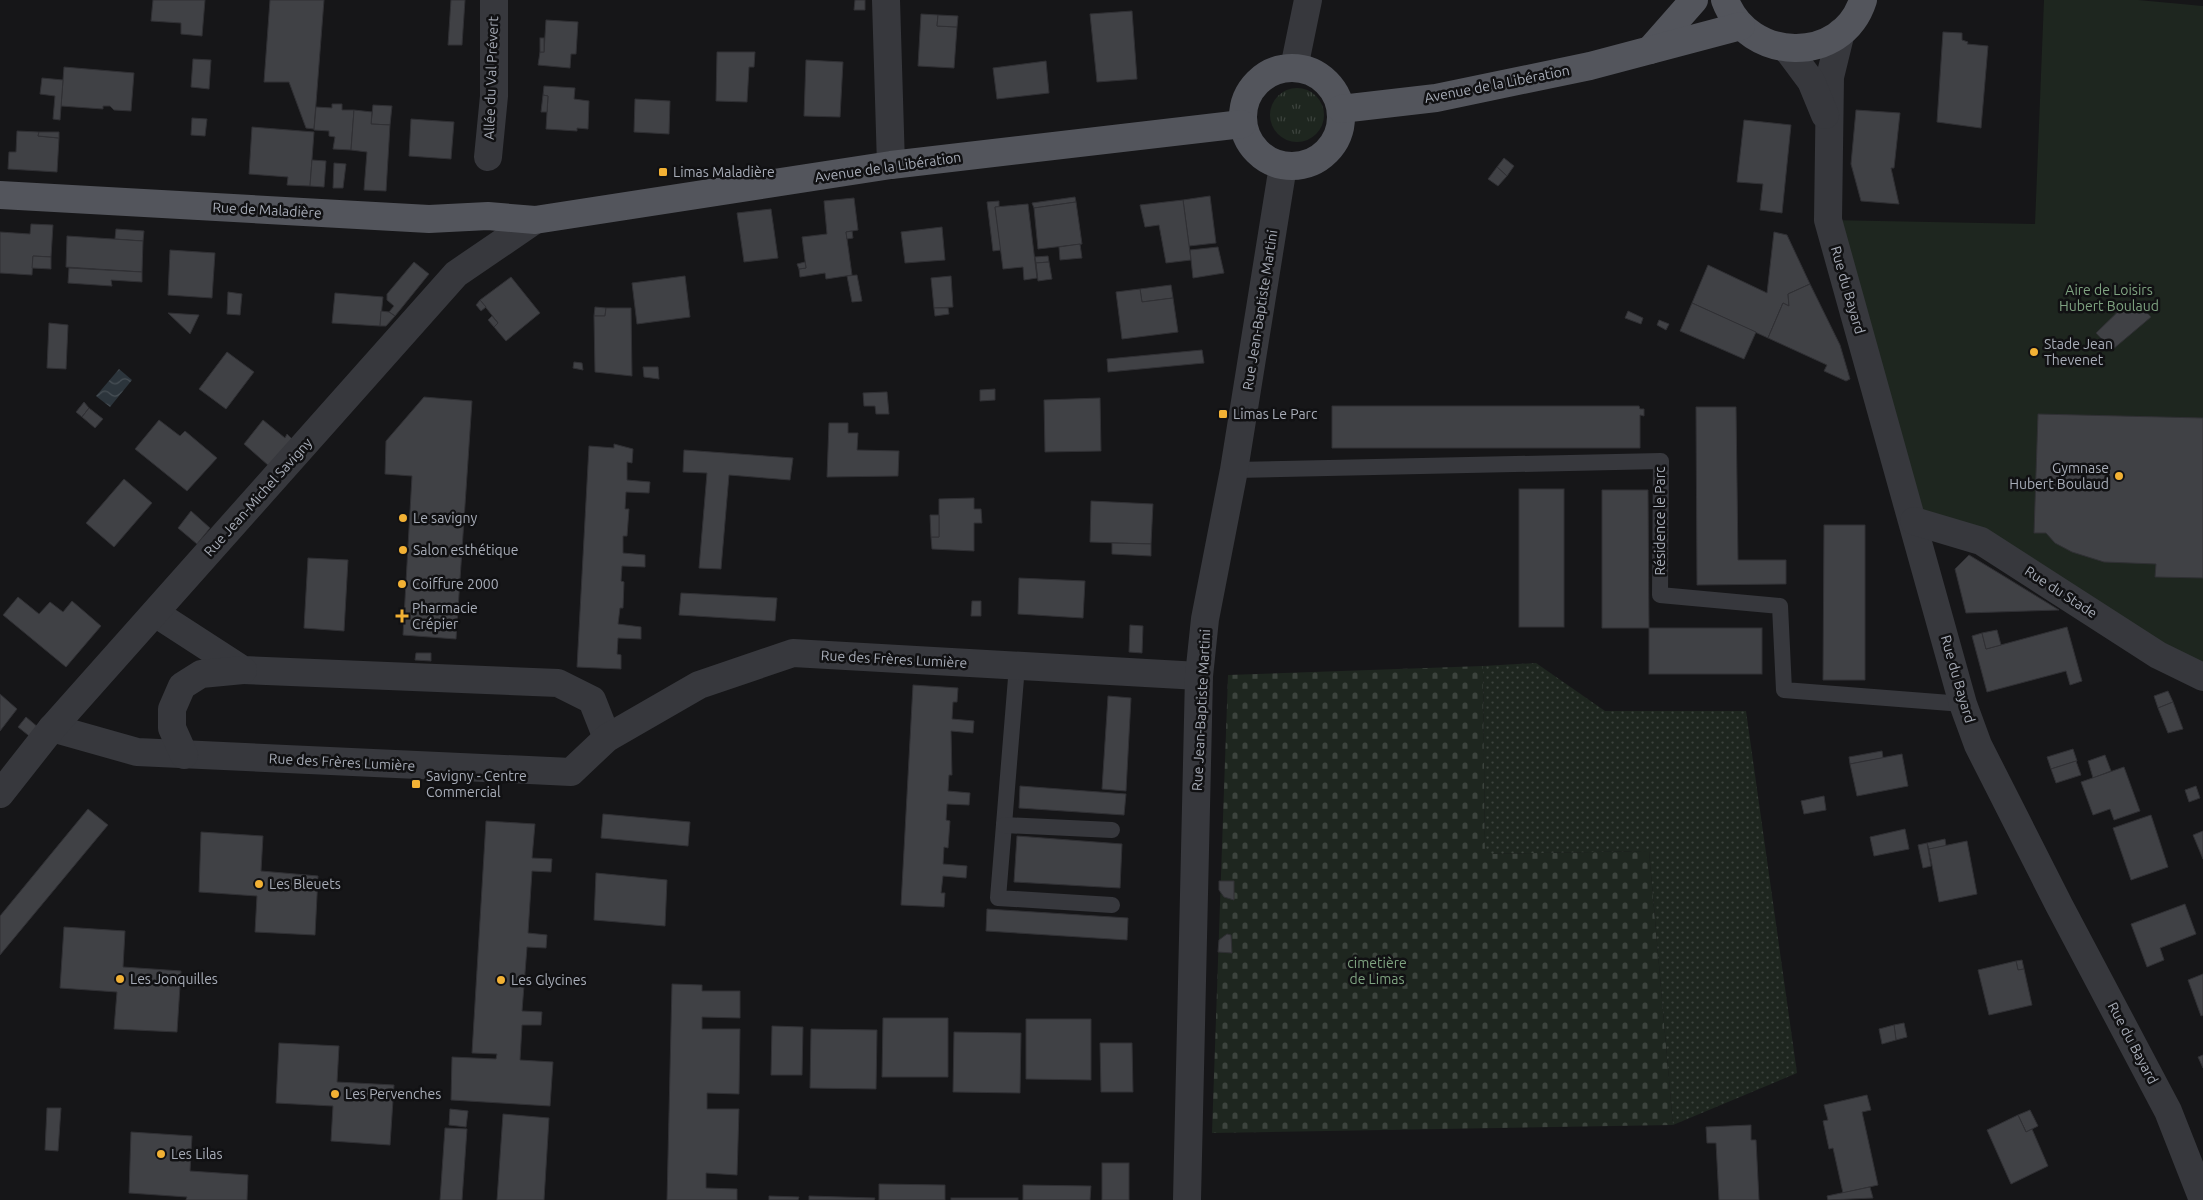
<svg xmlns="http://www.w3.org/2000/svg" width="2203" height="1200" viewBox="0 0 2203 1200" font-family="Ubuntu,sans-serif">
	<style>
		.grass { fill: url(#grass-tufts) }
		.cemetery { fill: url(#cemetery-stones) }
		.park { fill: url(#park-dots) }
		.pitch { fill: #1e261f }
		.water { fill: url(#water-waves) }
		.building { fill: #404145; stroke: #303034 }
		.lines { fill: none; stroke-linecap: round; stroke-linejoin: round }
		.lane { stroke: #37383d; stroke-width: 16 }
		.street { stroke: #37383d; stroke-width: 28 }
		.primary { stroke: #53555c; stroke-width: 28 }
		.poi-dot { fill: #f2b134; stroke: #111113; stroke-width: 2 }
		.labels { text-anchor: middle; stroke-width: 5; stroke-linejoin: round; paint-order: stroke }
		.street-label { font-size: 14px; fill: #a8adb8; stroke: #111113 }
		.poi-label { font-size: 14px; fill: #a8adb8; stroke: #111113; text-anchor: start }
		.park-label { font-size: 14px; fill: #7fa381; stroke: #111113 }
	</style>
	<defs>
		<pattern id="grass-tufts" width="24" height="20" patternUnits="userSpaceOnUse" patternTransform="scale(1.25)"><rect width="24" height="20" fill="#1e261f"/><path d="M3 7l-1-3M5 7V3M7 7l1-3M15 17l-1-3M17 17v-4M19 17l1-3" fill="none" stroke="#3c433d"/></pattern>
		<pattern id="cemetery-stones" width="16" height="16" patternUnits="userSpaceOnUse" patternTransform="scale(1.25)"><rect width="16" height="16" fill="#1e261f"/><path d="M2 7V4a2 2 0 0 1 4 0v3zM10 15v-3a2 2 0 0 1 4 0v3z" fill="#3c433d"/></pattern>
		<pattern id="park-dots" width="8" height="8" patternUnits="userSpaceOnUse" patternTransform="scale(1.25)"><rect width="8" height="8" fill="#1e261f"/><path d="M2 2h.1M6 6h.1" fill="none" stroke="#3c433d" stroke-width="1.8" stroke-linecap="round"/></pattern>
		<pattern id="water-waves" width="16" height="10" patternUnits="userSpaceOnUse" patternTransform="scale(1.25)"><rect width="16" height="10" fill="#2c353c"/><path d="M0 5q4-4 8 0t8 0" fill="none" stroke="#485056"/></pattern>
	</defs>
	<rect width="100%" height="100%" fill="#161618"/>
	<circle class="grass" cx="1297" cy="115" r="27"/>
	<polygon class="cemetery" points="1483,666 1485,854 1649,851 1673,1125 1212,1133 1228,675"/>
	<polygon class="park" points="1536,663 1605,711 1746,711 1797,1073 1673,1125 1649,851 1485,854 1483,666"/>
	<polygon class="pitch" points="2044,0 2138,0 2203,6 2203,677 1982,541 1914,521 1828,220 2035,224"/>
	<polygon class="water" points="119,369 132,380 110,407 96,396"/>
	<g class="building">
		<polygon points="153,0 205,0 202,36 181,34 181,23 151,21"/>
		<polygon points="270,0 324,0 314,129 306,128 289,82 264,82"/>
		<polygon points="451,0 465,0 462,45 448,45"/>
		<polygon points="855,0 865,0 865,10 854,10"/>
		<polygon points="1132,11 1137,79 1097,82 1090,14"/>
		<polygon points="921,14 938,15 937,26 957,27 954,68 918,66"/>
		<polygon points="938,15 958,16 957,27 937,26"/>
		<polygon points="546,20 578,22 576,54 571,54 570,68 538,65 540,52 544,52"/>
		<polygon points="1943,32 1962,33 1962,40 1968,42 1967,44 1988,46 1981,128 1937,122"/>
		<rect x="540" y="38" width="4" height="14"/>
		<polygon points="717,52 755,52 754,67 749,67 747,102 716,101"/>
		<polygon points="193,59 211,60 209,89 191,87"/>
		<polygon points="806,60 843,62 840,117 804,116"/>
		<polygon points="1046,61 1049,93 997,99 993,68"/>
		<polygon points="64,67 134,73 131,111 114,110 110,106 103,106 103,109 61,106"/>
		<polygon points="42,78 63,80 60,120 53,119 55,96 40,94"/>
		<polygon points="544,86 575,88 574,99 589,101 588,129 577,128 577,131 546,129 548,96 543,95"/>
		<polygon points="543,95 548,96 547,112 541,112"/>
		<polygon points="635,99 670,101 669,134 634,132"/>
		<polygon points="332,104 342,104 342,110 354,110 351,150 333,149 335,137 329,136 329,131 314,130 316,107 332,108"/>
		<polygon points="373,105 392,106 390,125 371,124"/>
		<polygon points="354,110 372,112 371,124 390,125 386,191 364,190 367,152 351,150"/>
		<polygon points="1856,110 1900,113 1894,168 1891,168 1899,204 1861,201 1851,164"/>
		<polygon points="192,118 207,119 205,136 191,135"/>
		<polygon points="411,119 454,122 451,159 409,156"/>
		<polygon points="1744,120 1791,125 1782,213 1760,210 1763,184 1737,182"/>
		<polygon points="252,127 314,132 310,186 287,185 288,177 249,174"/>
		<polygon points="17,131 39,132 38,136 59,138 57,172 8,169 9,152 16,152"/>
		<polygon points="39,132 59,132 59,138 38,136"/>
		<polygon points="1504,158 1514,166 1507,176 1497,167"/>
		<polygon points="312,160 326,161 324,187 310,186"/>
		<polygon points="334,163 346,164 343,188 333,188"/>
		<polygon points="1497,167 1507,176 1498,186 1488,179"/>
		<polygon points="1210,196 1216,243 1189,246 1183,200"/>
		<polygon points="1075,197 1076,202 1034,208 1032,203"/>
		<polygon points="854,198 858,230 846,232 852,275 826,279 825,273 800,277 799,269 806,268 802,237 827,234 824,201"/>
		<polygon points="1183,200 1191,260 1166,263 1159,225 1145,227 1140,205"/>
		<polygon points="999,201 999,207 995,207 1001,250 993,251 987,202"/>
		<polygon points="1076,202 1082,244 1038,249 1034,208"/>
		<polygon points="1028,204 1037,278 1024,280 1023,267 1003,269 995,207"/>
		<polygon points="771,209 778,258 744,262 737,213"/>
		<polygon points="31,224 53,225 51,257 33,256 32,275 0,273 0,232 30,234"/>
		<polygon points="942,227 945,260 905,263 901,232"/>
		<polygon points="116,229 144,231 143,241 115,239"/>
		<polygon points="852,231 853,238 847,239 846,232"/>
		<polygon points="1774,232 1787,235 1810,284 1788,294 1789,306 1783,303 1768,338 1692,303 1708,265 1767,293"/>
		<polygon points="67,236 143,241 142,272 66,267"/>
		<polygon points="1080,244 1082,258 1060,260 1059,247"/>
		<polygon points="1218,247 1224,273 1193,278 1190,250"/>
		<polygon points="170,250 215,253 212,298 168,295"/>
		<polygon points="33,256 51,257 51,269 32,268"/>
		<polygon points="1048,256 1049,262 1036,263 1035,257"/>
		<polygon points="414,262 429,274 395,316 389,312 394,306 387,300 387,294"/>
		<polygon points="805,262 806,268 799,269 797,264"/>
		<polygon points="1049,262 1052,279 1038,281 1036,263"/>
		<polygon points="69,268 142,272 142,282 111,280 112,286 68,283"/>
		<polygon points="857,275 862,301 852,302 847,276"/>
		<polygon points="685,276 690,317 637,324 632,283"/>
		<polygon points="951,276 953,307 934,308 931,278"/>
		<polygon points="511,277 540,313 506,341 494,327 498,323 480,300"/>
		<polygon points="1810,284 1840,345 1850,379 1846,381 1824,371 1827,365 1768,338 1783,303 1789,306 1788,294"/>
		<polygon points="1171,285 1173,298 1142,302 1140,289"/>
		<polygon points="1140,289 1142,302 1173,298 1178,332 1122,339 1116,292"/>
		<polygon points="228,292 242,294 240,315 227,314"/>
		<polygon points="335,293 383,297 380,326 332,323"/>
		<polygon points="2133,297 2151,317 2112,350 2096,333"/>
		<polygon points="480,300 486,307 481,311 476,305"/>
		<polygon points="1692,303 1756,332 1744,359 1680,331"/>
		<polygon points="595,307 606,308 605,316 594,316"/>
		<polygon points="606,308 631,308 632,376 595,372 594,316 605,316"/>
		<polygon points="934,308 948,308 949,314 935,316"/>
		<polygon points="381,311 389,312 395,316 386,326 380,326"/>
		<polygon points="1628,311 1643,318 1641,324 1625,318"/>
		<polygon points="168,313 199,315 190,334"/>
		<polygon points="492,316 498,323 494,327 488,320"/>
		<polygon points="1659,320 1669,324 1666,330 1657,325"/>
		<polygon points="49,323 68,325 66,369 47,368"/>
		<polygon points="1202,350 1204,363 1108,372 1107,359"/>
		<polygon points="227,352 254,372 226,409 199,389"/>
		<polygon points="574,362 582,363 583,370 573,368"/>
		<polygon points="643,367 658,367 659,379 644,377"/>
		<polygon points="995,389 995,400 980,401 980,390"/>
		<polygon points="886,392 887,392 889,414 876,414 875,406 864,406 863,393"/>
		<polygon points="424,397 472,401 456,639 403,635 412,476 385,474 386,441"/>
		<polygon points="1100,398 1101,451 1045,452 1044,400"/>
		<polygon points="84,402 89,408 82,417 76,412"/>
		<polygon points="1332,406 1639,406 1640,409 1644,409 1644,416 1640,415 1640,448 1332,448"/>
		<polygon points="1696,407 1736,407 1738,560 1786,560 1786,584 1697,585"/>
		<polygon points="89,408 103,419 95,428 82,417"/>
		<polygon points="2038,414 2203,418 2203,578 2155,577 2156,564 2104,562 2072,552 2055,543 2046,533 2034,533"/>
		<polygon points="159,420 180,436 185,431 217,458 187,491 135,449"/>
		<polygon points="263,420 285,438 287,434 292,439 269,466 244,444"/>
		<polygon points="829,423 848,423 848,433 858,433 857,450 899,451 898,476 827,477"/>
		<polygon points="614,444 633,449 632,463 627,462 627,480 650,482 649,493 626,492 625,509 629,509 627,536 623,536 623,553 645,555 645,567 622,566 621,581 624,582 623,608 620,608 618,624 641,627 641,639 618,638 617,654 621,655 621,669 577,667 589,446 614,448"/>
		<polygon points="684,450 793,458 790,480 729,475 721,569 699,568 707,473 683,472"/>
		<polygon points="124,479 152,503 114,547 86,523"/>
		<rect x="1519" y="489" width="45" height="138"/>
		<polygon points="1602,490 1648,490 1649,628 1602,628"/>
		<polygon points="974,498 974,509 981,509 982,523 974,523 974,551 932,549 931,537 939,537 939,499"/>
		<polygon points="1091,501 1153,504 1151,544 1090,542"/>
		<polygon points="191,511 210,528 197,544 178,528"/>
		<polygon points="930,515 939,515 939,537 931,537"/>
		<polygon points="1824,525 1865,525 1865,680 1823,680"/>
		<polygon points="1112,543 1151,544 1151,556 1112,554"/>
		<polygon points="1969,555 2002,575 2059,610 1966,613 1955,569"/>
		<polygon points="308,558 348,560 344,631 304,628"/>
		<polygon points="1019,578 1085,581 1083,618 1018,614"/>
		<polygon points="681,593 777,598 775,621 679,615"/>
		<polygon points="18,597 39,614 50,602 63,612 72,601 101,626 66,667 3,615"/>
		<polygon points="972,601 981,601 981,616 971,616"/>
		<polygon points="1130,625 1143,626 1142,653 1129,652"/>
		<polygon points="2067,627 2082,681 2070,685 2066,671 1987,692 1972,636 1982,633 1986,649"/>
		<rect x="1649" y="628" width="113" height="46"/>
		<polygon points="1997,630 2001,645 1986,649 1982,633"/>
		<polygon points="416,653 431,653 431,661 415,660"/>
		<polygon points="913,685 958,688 957,702 953,702 952,719 974,721 973,733 951,731 952,775 949,775 948,791 970,793 969,805 947,804 946,820 950,821 948,848 944,847 943,864 967,866 966,878 943,876 941,893 945,893 944,907 901,905"/>
		<polygon points="2168,691 2173,702 2158,708 2154,696"/>
		<polygon points="0,694 17,709 0,731"/>
		<polygon points="1108,696 1131,698 1126,791 1102,789"/>
		<polygon points="2173,702 2183,729 2168,733 2158,708"/>
		<polygon points="26,717 46,734 38,743 18,727"/>
		<polygon points="2073,749 2077,761 2051,769 2047,757"/>
		<polygon points="1882,751 1883,758 1850,764 1849,757"/>
		<polygon points="1902,754 1908,786 1857,796 1850,764"/>
		<polygon points="2105,755 2111,771 2093,778 2088,761"/>
		<polygon points="2076,761 2081,775 2056,783 2051,769"/>
		<polygon points="2124,767 2140,811 2114,820 2110,809 2093,815 2081,782"/>
		<polygon points="1020,786 1126,794 1124,815 1019,808"/>
		<polygon points="2196,786 2200,798 2189,802 2185,790"/>
		<polygon points="1824,796 1826,810 1804,814 1801,801"/>
		<polygon points="88,809 108,825 0,955 0,916"/>
		<polygon points="603,814 690,822 688,846 601,838"/>
		<polygon points="2151,815 2168,867 2131,880 2113,828"/>
		<polygon points="486,821 535,824 532,858 552,859 551,872 532,871 528,933 547,935 546,948 527,947 522,1011 542,1012 541,1025 522,1025 520,1060 553,1062 550,1106 451,1100 452,1057 496,1059 497,1054 472,1053"/>
		<polygon points="1905,829 1909,849 1874,856 1870,837"/>
		<polygon points="2203,831 2203,859 2193,835"/>
		<polygon points="201,832 263,836 261,871 318,876 315,935 255,932 257,896 199,892"/>
		<polygon points="1017,836 1122,844 1120,888 1014,882"/>
		<polygon points="1945,839 1946,846 1929,849 1927,843"/>
		<polygon points="1967,841 1977,894 1939,902 1929,849"/>
		<polygon points="1927,843 1931,866 1923,868 1918,845"/>
		<polygon points="596,873 667,880 665,926 594,920"/>
		<polygon points="1219,881 1234,881 1234,900 1224,897 1219,890"/>
		<polygon points="2185,904 2196,934 2160,948 2164,960 2147,967 2131,924"/>
		<polygon points="987,909 1128,918 1127,940 986,931"/>
		<polygon points="64,927 125,931 123,967 181,971 177,1032 114,1029 117,992 60,988"/>
		<polygon points="1227,934 1231,935 1232,953 1218,952 1219,940"/>
		<polygon points="2022,960 2024,969 2018,970 2016,961"/>
		<polygon points="2016,961 2018,970 2024,969 2032,1005 1989,1015 1978,970"/>
		<polygon points="2203,974 2203,1015 2201,1016 2188,980"/>
		<polygon points="672,984 702,985 702,991 740,991 740,1018 702,1017 702,1029 740,1029 739,1094 707,1093 707,1109 739,1109 737,1175 706,1173 706,1188 737,1189 737,1200 667,1200"/>
		<polygon points="883,1018 948,1018 948,1077 882,1077"/>
		<polygon points="1026,1019 1091,1019 1091,1080 1026,1079"/>
		<polygon points="1904,1023 1907,1037 1896,1040 1894,1025"/>
		<polygon points="1894,1025 1896,1040 1882,1044 1879,1029"/>
		<polygon points="772,1026 803,1027 802,1075 771,1075"/>
		<polygon points="811,1029 877,1030 876,1089 810,1088"/>
		<polygon points="954,1032 1021,1033 1020,1093 953,1092"/>
		<polygon points="279,1043 339,1046 337,1082 394,1085 390,1145 331,1141 333,1106 276,1103"/>
		<polygon points="1100,1043 1132,1043 1133,1092 1101,1092"/>
		<polygon points="2203,1055 2203,1068 2198,1057"/>
		<polygon points="1867,1095 1871,1110 1862,1112 1878,1185 1843,1193 1833,1148 1829,1149 1823,1121 1828,1120 1824,1105"/>
		<polygon points="47,1108 61,1108 58,1151 45,1150"/>
		<polygon points="450,1109 468,1111 466,1127 449,1125"/>
		<polygon points="2030,1110 2038,1126 2026,1132 2018,1115"/>
		<polygon points="503,1114 549,1118 544,1200 497,1200"/>
		<polygon points="2018,1115 2026,1132 2032,1129 2048,1166 2011,1184 1987,1130"/>
		<polygon points="1751,1125 1751,1140 1756,1140 1759,1200 1719,1200 1716,1143 1707,1143 1706,1127"/>
		<polygon points="445,1128 467,1129 462,1200 440,1200"/>
		<polygon points="131,1132 192,1136 190,1171 248,1175 247,1200 186,1200 187,1197 129,1193"/>
		<rect x="1102" y="1163" width="27" height="37"/>
		<polygon points="879,1184 945,1185 945,1200 879,1200"/>
		<polygon points="1023,1185 1091,1186 1090,1200 1023,1200"/>
		<polygon points="1870,1187 1873,1198 1828,1200 1827,1196"/>
		<polygon points="769,1196 799,1197 798,1200 769,1200"/>
		<polygon points="809,1196 875,1198 874,1200 809,1200"/>
		<rect x="951" y="1198" width="67" height="2"/>
	</g>
	<g class="lines">
		<g class="lane">
			<polyline points="1234,470 1661,461 1660,595 1780,606 1784,690 1963,704"/>
			<polyline points="1017,666 998,898 1112,905"/>
			<polyline points="1004,825 1112,830"/>
		</g>
		<g class="street">
			<polyline points="886,0 891,165"/>
			<polyline points="1841,32 1830,77 1828,220 1963,704 1978,745 2059,905 2168,1111 2203,1200"/>
			<polyline points="1787,49 1811,81 1825,115"/>
			<polyline points="1294,68 1308,0"/>
			<polyline points="488,157 494,96 494,0"/>
			<polyline points="1914,521 1981,541 2158,655 2203,677"/>
			<polyline points="155,613 243,670 558,683 592,700 607,738"/>
			<polyline points="52,728 137,752 571,772 607,738 699,685 793,653 1199,676"/>
			<polyline points="184,755 172,728 172,709 182,686 201,674 243,670"/>
			<polyline points="0,794 52,728 456,274 535,220"/>
			<polyline points="1187,1200 1199,676 1205,619 1234,470 1283,166"/>
		</g>
		<g class="primary">
			<path d="M1725,0C1748,62 1842,66 1863,0"/>
			<polyline points="1650,50 1694,0"/>
			<circle cx="1292" cy="117" r="49"/>
			<polyline points="1341,109 1436,98 1590,66 1741,26"/>
			<polyline points="0,195 429,219 488,216 535,220 891,165 1242,124"/>
		</g>
	</g>
	<g class="poi-dot">
		<rect x="658" y="167" width="10" height="10" rx="2.5"/>
		<circle cx="2034" cy="352" r="5"/>
		<rect x="1218" y="409" width="10" height="10" rx="2.5"/>
		<circle cx="2119" cy="476" r="5"/>
		<circle cx="403" cy="518" r="5"/>
		<circle cx="403" cy="550" r="5"/>
		<circle cx="402" cy="584" r="5"/>
		<path d="M399.5 608.5h5v5h5v5h-5v5h-5v-5h-5v-5h5z"/>
		<rect x="411" y="779" width="10" height="10" rx="2.5"/>
		<circle cx="259" cy="884" r="5"/>
		<circle cx="120" cy="979" r="5"/>
		<circle cx="501" cy="980" r="5"/>
		<circle cx="335" cy="1094" r="5"/>
		<circle cx="161" cy="1154" r="5"/>
	</g>
	<g class="labels">
		<g class="street-label">
			<text transform="translate(491 78) rotate(-88)" y="5">Allée du Val Prévert</text>
			<text transform="translate(1497 84) rotate(-11)" y="5">Avenue de la Libération</text>
			<text transform="translate(888 167) rotate(-8)" y="5">Avenue de la Libération</text>
			<text transform="translate(267 210) rotate(3)" y="5">Rue de Maladière</text>
			<text transform="translate(1848 290) rotate(74)" y="5">Rue du Bayard</text>
			<text transform="translate(1260 310) rotate(-81)" y="5">Rue Jean-Baptiste Martini</text>
			<text transform="translate(258 497) rotate(-48)" y="5">Rue Jean-Michel Savigny</text>
			<text transform="translate(1660 521) rotate(-90)" y="5">Résidence le Parc</text>
			<text transform="translate(2061 592) rotate(33)" y="5">Rue du Stade</text>
			<text transform="translate(894 659) rotate(3)" y="5">Rue des Frères Lumière</text>
			<text transform="translate(1958 679) rotate(74)" y="5">Rue du Bayard</text>
			<text transform="translate(1201 710) rotate(-87)" y="5">Rue Jean-Baptiste Martini</text>
			<text transform="translate(342 762) rotate(3)" y="5">Rue des Frères Lumière</text>
			<text transform="translate(2133 1043) rotate(62)" y="5">Rue du Bayard</text>
		</g>
		<g class="poi-label">
			<text x="673" y="177">Limas Maladière</text>
			<text x="2044" y="349">Stade Jean<tspan x="2044" dy="16">Thevenet</tspan></text>
			<text x="1233" y="419">Limas Le Parc</text>
			<text x="2109" y="473" text-anchor="end">Gymnase<tspan x="2109" dy="16">Hubert Boulaud</tspan></text>
			<text x="413" y="523">Le savigny</text>
			<text x="413" y="555">Salon esthétique</text>
			<text x="412" y="589">Coiffure 2000</text>
			<text x="412" y="613">Pharmacie<tspan x="412" dy="16">Crépier</tspan></text>
			<text x="426" y="781">Savigny - Centre<tspan x="426" dy="16">Commercial</tspan></text>
			<text x="269" y="889">Les Bleuets</text>
			<text x="130" y="984">Les Jonquilles</text>
			<text x="511" y="985">Les Glycines</text>
			<text x="345" y="1099">Les Pervenches</text>
			<text x="171" y="1159">Les Lilas</text>
		</g>
		<g class="park-label">
			<text x="2109" y="295">Aire de Loisirs<tspan x="2109" dy="16">Hubert Boulaud</tspan></text>
			<text x="1377" y="968">cimetière<tspan x="1377" dy="16">de Limas</tspan></text>
		</g>
	</g>
</svg>
